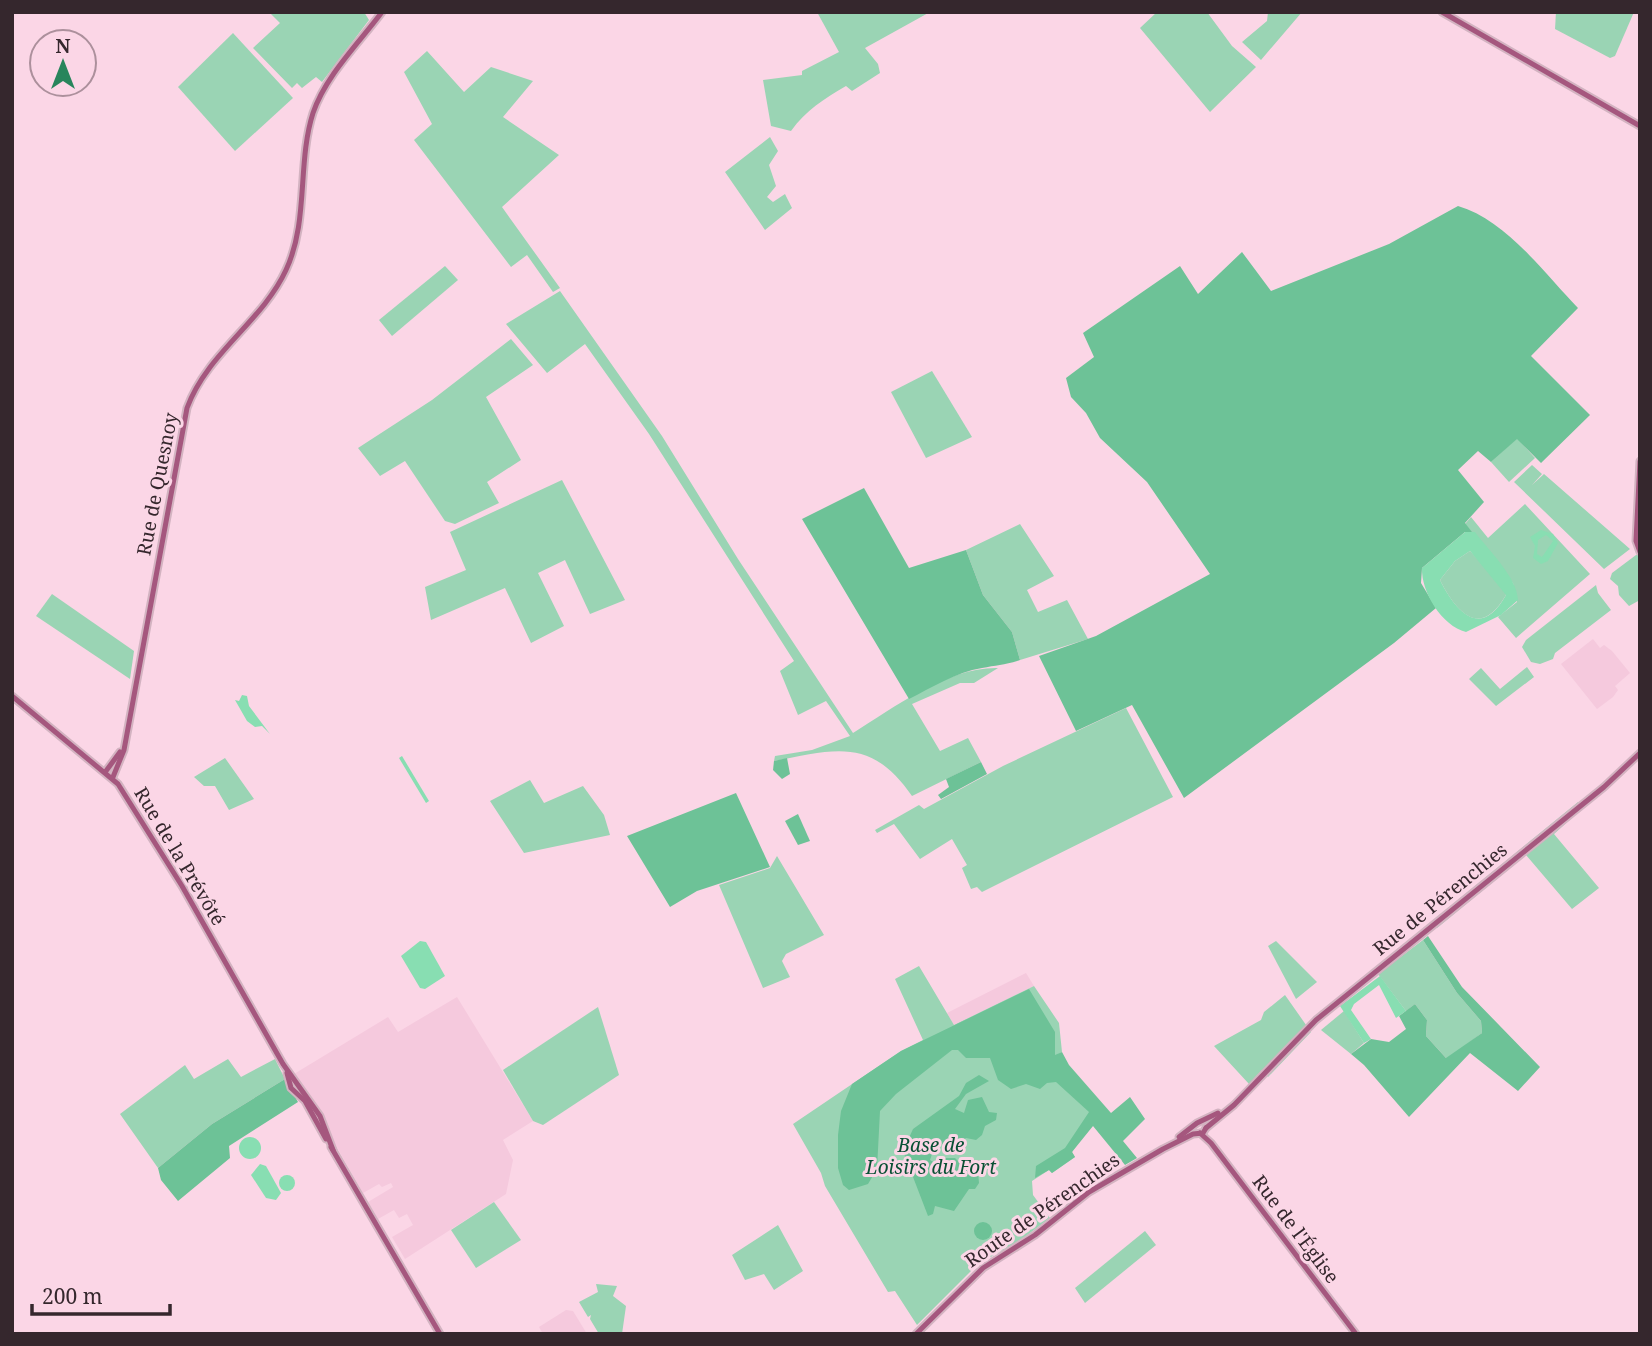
<svg xmlns="http://www.w3.org/2000/svg" width="1652" height="1346" viewBox="0 0 1652 1346" font-family="'Noto Serif',serif">
	<style>
		.built { fill: #f5c9dd }
		.green { fill: #9ad4b4 }
		.forest { fill: #6dc297 }
		.water { fill: #88deb2; fill-rule: evenodd }
		.lines { fill: none; stroke-linecap: round; stroke-linejoin: round }
		.secondary-casing { stroke: #d3b3c1; stroke-width: 9 }
		.secondary { stroke: #a5577e; stroke-width: 5 }
		.labels { text-anchor: middle; stroke-width: 6; stroke-linejoin: round; paint-order: stroke }
		.street-label { font-size: 19px; fill: #35272d; stroke: #fbd6e6 }
		.park-label { font-size: 19px; font-style: italic; fill: #095034; stroke: #fbd6e6 }
	</style>
	<rect width="100%" height="100%" fill="#fbd6e6"/>
	<g class="built">
		<polygon points="1593,639 1600,648 1604,645 1612,651 1630,673 1615,686 1618,690 1613,697 1597,709 1561,664"/>
		<polygon points="1026,973 1034,986 954,1026 947,1013"/>
		<polygon points="457,997 533,1121 503,1140 513,1160 506,1194 405,1259 392,1237 413,1225 407,1214 399,1218 394,1210 378,1219 368,1202 393,1187 391,1183 382,1187 379,1184 363,1193 331,1137 315,1102 294,1074 388,1017 398,1032"/>
		<polygon points="566,1310 573,1311 587,1334 543,1334 539,1327"/>
	</g>
	<g class="green">
		<polygon points="269,12 364,12 369,20 322,82 316,77 302,88 297,83 292,88 253,48 280,23"/>
		<path d="M817,12H930L865,48L878,64L880,73L852,91L846,86C824,99 806,110 791,131L771,126L763,80L802,75V71L839,52Z"/>
		<polygon points="1157,12 1207,12 1232,46 1256,67 1210,112 1140,28"/>
		<polygon points="1268,12 1302,12 1261,60 1242,42 1267,21"/>
		<polygon points="1556,12 1634,12 1615,56 1610,58 1555,29"/>
		<polygon points="233,33 293,98 235,151 178,87"/>
		<polygon points="427,51 464,92 491,67 533,81 503,117 559,155 502,207 560,288 553,292 527,255 511,267 414,140 432,124 404,72"/>
		<polygon points="770,137 778,151 769,165 776,186 767,197 773,202 785,194 792,208 765,230 725,172"/>
		<polygon points="445,266 458,280 392,336 379,320"/>
		<path d="M560,291L662,436L738,559L853,733C895,707 947,667 998,668L974,683H960L912,704L940,751L968,738L981,762L912,796C871,737 836,749 774,761L775,756L812,750L850,736L826,701L798,715L780,671L794,661L649,434L585,344L547,373L506,324Z"/>
		<polygon points="511,339 533,365 486,397 521,460 487,482 499,503 455,524 445,521 405,461 380,476 358,448 432,400"/>
		<polygon points="932,371 972,437 926,458 891,392"/>
		<polygon points="1517,438 1535,458 1509,482 1491,462"/>
		<polygon points="1532,465 1542,474 1532,485 1544,474 1630,549 1604,569 1514,482"/>
		<polygon points="562,480 625,600 590,614 565,560 538,573 564,626 531,643 505,588 431,620 425,587 466,570 450,532"/>
		<polygon points="1525,504 1590,574 1516,638 1498,617 1517,602 1513,583 1465,524 1471,517 1488,538"/>
		<polygon points="1020,524 1054,576 1027,590 1038,612 1067,600 1088,639 1020,660 1012,632 983,595 966,550"/>
		<path d="M1470,551L1505,589L1506,595C1480,640 1456,612 1440,580L1455,561Z"/>
		<polygon points="1636,555 1640,555 1640,600 1629,606 1619,595 1618,586 1610,579 1612,573"/>
		<polygon points="1596,585 1598,593 1611,610 1555,653 1553,659 1540,664 1531,662 1522,647 1526,640"/>
		<polygon points="52,594 134,651 130,679 36,616"/>
		<polygon points="1527,667 1534,677 1496,706 1469,679 1481,668 1500,689"/>
		<polygon points="1126,708 1173,797 982,892 977,887 971,889 962,868 967,865 952,839 920,859 894,824 877,833 875,830 919,805 924,809 1003,766"/>
		<polygon points="225,758 254,799 229,810 215,786 204,786 194,777"/>
		<polygon points="530,780 544,803 583,786 604,815 610,835 524,853 490,801"/>
		<polygon points="1578,802 1583,808 1554,834 1599,888 1572,909 1526,855 1437,928 1431,922"/>
		<polygon points="777,856 824,935 786,954 782,961 790,977 763,988 719,885 770,868"/>
		<polygon points="1423,940 1457,993 1481,1021 1482,1033 1447,1059 1426,1036 1427,1020 1415,1004 1406,1011 1378,974"/>
		<polygon points="1276,941 1317,982 1296,999 1268,946"/>
		<polygon points="919,966 954,1025 1034,986 1059,1023 1062,1052 1055,1056 1104,1117 1085,1132 1072,1152 1075,1157 1052,1173 1049,1170 1032,1181 1033,1195 1050,1218 1018,1242 978,1264 917,1325 895,1291 888,1292 825,1186 821,1173 793,1124 901,1051 923,1040 895,979"/>
		<polygon points="1285,995 1311,1032 1268,1077 1262,1070 1249,1084 1214,1046 1261,1020 1264,1012"/>
		<polygon points="598,1007 619,1075 543,1125 533,1121 503,1070"/>
		<polygon points="1344,1011 1364,1043 1351,1054 1321,1030"/>
		<polygon points="228,1059 241,1077 275,1059 285,1079 212,1124 158,1168 120,1114 185,1065 194,1079"/>
		<polygon points="494,1202 521,1240 476,1268 451,1230"/>
		<polygon points="778,1225 803,1271 774,1290 764,1274 745,1280 732,1255"/>
		<polygon points="1145,1231 1156,1245 1085,1303 1075,1288"/>
		<polygon points="596,1284 617,1286 613,1296 626,1306 622,1334 599,1334 590,1319 591,1315 588,1317 579,1302 598,1292"/>
	</g>
	<g class="forest">
		<path d="M1458,206C1506,220 1544,273 1578,308L1531,356L1590,415L1541,463L1517,439L1491,462L1478,451L1458,470L1484,502L1465,523L1472,532H1465L1422,568L1421,583L1436,608L1394,643L1184,798L1132,705L1076,731L1039,656L1096,636L1210,574L1147,482L1100,438L1086,413L1071,397L1066,378L1094,357L1083,333L1180,266L1198,294L1242,252L1271,291L1389,244Z"/>
		<path d="M864,488L909,568L966,550L983,595L1012,632L1020,660C1005,665 996,665 982,668C956,672 931,688 909,699L802,519Z"/>
		<polygon points="787,758 790,774 782,779 773,770 774,761"/>
		<polygon points="981,762 987,774 941,799 938,795 949,787 946,779"/>
		<polygon points="736,793 770,867 697,891 670,907 627,836"/>
		<polygon points="798,814 810,841 798,845 785,821"/>
		<polygon points="1428,936 1462,987 1540,1067 1518,1091 1470,1053 1409,1117 1364,1065 1351,1054 1371,1039 1389,1042 1406,1029 1399,1016 1415,1004 1427,1020 1426,1036 1446,1058 1482,1033 1481,1021 1457,993 1423,940"/>
		<polygon points="1029,989 1055,1032 1055,1055 1062,1052 1069,1065 1111,1113 1130,1097 1145,1119 1123,1141 1137,1158 1125,1165 1093,1126 1072,1152 1075,1157 1052,1173 1049,1170 1035,1178 1036,1166 1065,1148 1089,1112 1056,1082 1047,1083 1040,1089 1026,1084 1011,1089 998,1080 990,1058 966,1058 958,1050 952,1050 896,1094 880,1111 877,1169 868,1184 849,1190 843,1185 838,1168 838,1135 841,1111 852,1084 901,1051"/>
		<polygon points="979,1075 989,1081 966,1094 955,1109 964,1113 968,1100 982,1097 989,1112 997,1113 996,1120 985,1126 982,1135 976,1140 966,1138 958,1145 947,1140 932,1154 930,1160 938,1165 945,1158 955,1158 968,1171 978,1172 979,1183 975,1189 969,1189 954,1211 935,1206 933,1214 928,1216 903,1151 913,1129 959,1096 966,1083"/>
		<polygon points="285,1079 298,1102 229,1146 230,1158 178,1201 161,1180 158,1168 212,1124"/>
		<circle cx="983" cy="1231" r="9"/>
	</g>
	<g class="water">
		<path d="M1541,530L1553,534L1558,543L1548,561L1541,564L1533,558L1535,546L1530,537ZM1546,535L1553,541L1542,557L1537,554L1538,540Z"/>
		<path d="M1465,532H1475C1489,551 1517,577 1518,600L1501,615L1466,632C1442,626 1421,592 1422,568ZM1470,551L1506,595C1481,640 1456,612 1440,580L1455,561Z"/>
		<polygon points="242,695 247,696 249,706 270,734 262,726 255,727 247,721 235,700 239,701"/>
		<polygon points="402,756 429,801 426,803 399,758"/>
		<polygon points="420,941 426,942 445,976 425,989 420,988 401,956"/>
		<polygon points="1380,976 1406,1011 1396,1018 1379,985 1354,1004 1351,1010 1371,1039 1364,1043 1340,1006"/>
		<circle cx="250" cy="1148" r="11"/>
		<polygon points="260,1164 266,1166 281,1193 276,1200 266,1198 251,1175"/>
		<circle cx="287" cy="1183" r="8"/>
	</g>
	<g class="lines">
		<g class="secondary-casing">
			<g id="secondary">
				<polyline points="1442,12 1640,126"/>
				<polyline points="1640,461 1636,541 1640,552"/>
				<polyline points="12,696 118,784 182,886 283,1064 320,1116 333,1150"/>
				<polyline points="106,771 120,752"/>
				<path d="M113,777L124,750L187,408C207,353 262,322 286,270C309,221 297,163 313,113C326,75 359,43 382,12"/>
				<polyline points="287,1073 291,1088 305,1101 326,1139"/>
				<polyline points="1206,1128 1234,1105 1316,1020 1604,787 1640,753"/>
				<polyline points="1200,1133 1211,1143 1356,1334"/>
				<polyline points="1179,1137 1197,1123 1218,1113"/>
				<polyline points="331,1147 440,1334"/>
				<polyline points="916,1334 983,1268 1035,1235 1089,1192 1163,1149 1193,1134 1203,1133 1206,1128"/>
			</g>
		</g>
		<use href="#secondary" class="secondary"/>
	</g>
	<g class="labels">
		<g class="street-label">
			<text transform="translate(157 484) rotate(-79)" y="7">Rue de Quesnoy</text>
			<text transform="translate(180 856) rotate(59)" y="7">Rue de la Prévôté</text>
			<text transform="translate(1440 899) rotate(-39)" y="7">Rue de Pérenchies</text>
			<text transform="translate(1042 1210) rotate(-35)" y="7">Route de Pérenchies</text>
			<text transform="translate(1296 1229) rotate(53)" y="7">Rue de l'Église</text>
		</g>
		<g class="park-label">
			<text x="931" y="1152">Base de<tspan x="931" dy="22">Loisirs du Fort</tspan></text>
		</g>
	</g>
	<rect width="1652" height="1346" fill="none" stroke="#35272d" stroke-width="28"/>
	<g transform="translate(63 63)"><circle r="33" fill="#fbd6e6" stroke="#ac909c" stroke-width="2"/>
	<path d="M0-5L12 26L0 18L-12 26Z" fill="#28855c"/>
	<text y="-10" font-size="19" font-weight="bold" text-anchor="middle" fill="#35272d">N</text>
	</g>
	<path d="M32 1304v10h138v-10" fill="none" stroke="#35272d" stroke-width="3.5"/>
	<text x="42" y="1304" font-size="21" fill="#35272d" stroke="#fbd6e6" stroke-width="5" paint-order="stroke">200 m</text>
</svg>
